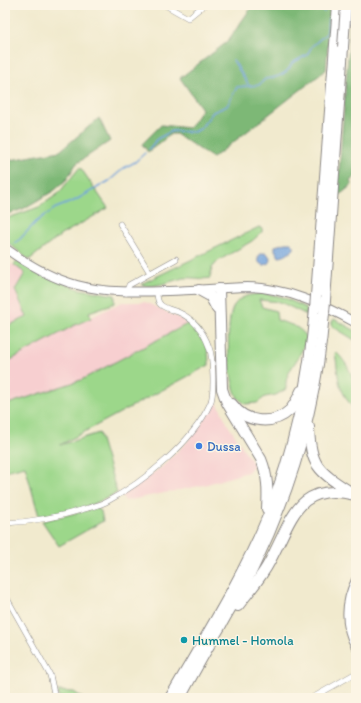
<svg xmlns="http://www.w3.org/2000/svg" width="361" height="703" viewBox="0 0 361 703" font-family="Itim,sans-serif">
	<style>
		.built { fill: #f7cfd0 }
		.green { fill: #9cd78a; stroke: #5f7c62 }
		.forest { fill: #7db876; stroke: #506d58 }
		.water { fill: #72a3dd; stroke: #4a628c }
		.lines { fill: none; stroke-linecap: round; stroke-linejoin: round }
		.stream { stroke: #72a3dd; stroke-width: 1.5 }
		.minor-casing { stroke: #8a8684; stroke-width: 6 }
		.primary-casing { stroke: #8a8684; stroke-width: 10 }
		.motorway-casing { stroke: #8a8684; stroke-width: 12 }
		.minor { stroke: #fff; stroke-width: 5 }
		.primary { stroke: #fff; stroke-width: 8 }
		.motorway { stroke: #fff; stroke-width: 10 }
		.motorway-bridge-casing { stroke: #8a8684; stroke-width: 12; stroke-linecap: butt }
		.motorway-bridge { stroke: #fff; stroke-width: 10 }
		.shop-dot { fill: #3f7fe0; stroke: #fcf5e5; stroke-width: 1.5 }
		.culture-dot { fill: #0f9aa8; stroke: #fcf5e5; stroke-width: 1.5 }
		.labels { text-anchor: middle; stroke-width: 3; stroke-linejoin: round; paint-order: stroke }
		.shop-label { font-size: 13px; fill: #366cbe; stroke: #fcf5e5; text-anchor: start }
		.culture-label { font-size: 13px; fill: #0d838f; stroke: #fcf5e5; text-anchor: start }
	</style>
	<rect width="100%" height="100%" fill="#fcf5e5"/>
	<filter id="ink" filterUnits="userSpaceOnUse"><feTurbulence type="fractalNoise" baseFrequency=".025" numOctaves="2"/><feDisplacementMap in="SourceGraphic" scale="8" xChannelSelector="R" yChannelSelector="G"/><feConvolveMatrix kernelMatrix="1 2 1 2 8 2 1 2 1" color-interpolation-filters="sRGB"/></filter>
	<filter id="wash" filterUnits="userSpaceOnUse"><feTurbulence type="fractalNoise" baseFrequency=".012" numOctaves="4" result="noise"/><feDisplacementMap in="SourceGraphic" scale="16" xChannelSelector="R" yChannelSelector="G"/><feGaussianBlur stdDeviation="0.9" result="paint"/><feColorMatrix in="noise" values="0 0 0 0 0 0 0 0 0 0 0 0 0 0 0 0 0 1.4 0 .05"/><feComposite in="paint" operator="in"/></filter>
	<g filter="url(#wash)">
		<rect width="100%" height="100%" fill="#f1eace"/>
		<g class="built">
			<polygon points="7,264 14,265 25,273 15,290 27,317 5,327 5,267"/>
			<polygon points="122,302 145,302 181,319 187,325 81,380 5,405 5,363 75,325"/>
			<polygon points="217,402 228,425 254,465 248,472 204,485 125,501 122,495 163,466 187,442"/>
		</g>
		<g class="green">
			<polygon points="80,167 108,208 61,235 29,260 5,240 5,219 39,207 58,194"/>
			<path d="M259,227L262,228V232L252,241L218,261L212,268L210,278C202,280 193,277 184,278C173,280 151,290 141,284Z"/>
			<polygon points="17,261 42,275 79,289 115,295 115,303 89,312 91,318 75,325 5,363 5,327 27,317 15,290 25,273 14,265"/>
			<path d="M263,293L283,297L306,308L307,315L280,302L259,300L262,307L276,311L277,320C291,325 298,325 307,337C305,342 304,348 301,352C295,365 284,374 286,389L276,395L265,397L257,403L245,404C243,402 240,400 238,398C228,382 224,318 235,304C243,294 253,295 263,293Z"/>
			<polygon points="334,319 356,331 356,341 332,326 332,322"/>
			<path d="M191,322C206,336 208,345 209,365L60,445L99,433L117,493L96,503L73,511L39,516L25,466L5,471V405L81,380Z"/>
			<path d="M335,353H337C354,370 356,388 356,411C349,404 341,391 339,381C337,372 337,363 335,353Z"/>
			<polygon points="97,508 101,511 103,521 59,546 42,521"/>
			<polygon points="58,691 74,692 83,698 59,698"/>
		</g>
		<g class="forest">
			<polygon points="253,5 331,5 326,70 213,158 176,134 171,134 148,152 142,144 161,125 189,128 202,109 180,78 227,42"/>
			<polygon points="352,5 356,6 356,176 350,181 352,185 337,197"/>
			<polygon points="99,118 110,141 76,164 67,179 55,190 23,209 5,215 5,161 60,151"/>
		</g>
		<g class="water">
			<path d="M286,243H291L294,246V249C290,253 284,257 279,257L275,250V246Z"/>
			<circle cx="264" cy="259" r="6"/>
		</g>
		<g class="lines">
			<g class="stream">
				<polyline points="320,5 324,12"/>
				<polyline points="233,60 248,84"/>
				<path d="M149,149L157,139L172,131L194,132L200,129L213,112L227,106L237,87L259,85L265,79C276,78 288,74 292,63L307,55L312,46L327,33L328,18"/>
				<polyline points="12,245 20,239 36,222 44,216 56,208 74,201 109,181 124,168 135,162 145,153"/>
			</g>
		</g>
	</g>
	<g filter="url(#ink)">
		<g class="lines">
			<g class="minor-casing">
				<g id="minor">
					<polyline points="165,5 188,18 204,5"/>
					<polyline points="355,5 356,6"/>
					<polyline points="346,13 356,27"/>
					<polyline points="120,224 150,273"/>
					<polyline points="126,293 129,285 176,259"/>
					<path d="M5,523C33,522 62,516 88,508C94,506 100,505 106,502C144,482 192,443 210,404C215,394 213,357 209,347C203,330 194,319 178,312C173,310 166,309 161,305C157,302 157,296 157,292"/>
					<polyline points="5,595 50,675 55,698"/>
					<polyline points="312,698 356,673"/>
				</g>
			</g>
			<g class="primary-casing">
				<g id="primary">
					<path d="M5,248C27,264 50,278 77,285C107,293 137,292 168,291C195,290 221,288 247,287C286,288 322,304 356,323"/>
					<path d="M356,580C345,602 344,626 356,647"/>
				</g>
			</g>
			<g class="motorway-casing">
				<g id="motorway">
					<path d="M219,289L222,389L227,403L261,459C268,476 268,491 267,509"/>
					<polyline points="199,290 210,296 217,309"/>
					<polyline points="316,296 338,5"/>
					<polyline points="325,300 343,47"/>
					<path d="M232,404C245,423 273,426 290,410C295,404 298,398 301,391"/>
					<path d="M309,427C310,465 318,471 349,491"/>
					<path d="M238,606C249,591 262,577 270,561C292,520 298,480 355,495"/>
					<path d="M170,698C204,639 242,579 268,516C295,448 309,382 315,309"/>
					<path d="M180,698C193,674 206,650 220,627C231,606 244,587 254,566C293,486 317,402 324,313"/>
				</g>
			</g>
			<use href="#minor" class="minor"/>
			<use href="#primary" class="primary"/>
			<use href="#motorway" class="motorway"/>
			<g class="motorway-bridge-casing">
				<g id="motorway-bridge">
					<polyline points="343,47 346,5"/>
					<polyline points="315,309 316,296"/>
					<polyline points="324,313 325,300"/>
				</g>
			</g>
			<use href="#motorway-bridge" class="motorway-bridge"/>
		</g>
	</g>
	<circle class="shop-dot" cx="199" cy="446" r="4"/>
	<circle class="culture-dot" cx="184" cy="640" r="4"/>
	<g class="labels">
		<g class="shop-label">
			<text x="207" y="451">Dussa</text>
		</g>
		<g class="culture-label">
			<text x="192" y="645">Hummel - Homola</text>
		</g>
	</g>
	<rect width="361" height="703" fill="none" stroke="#fcf5e5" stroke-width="20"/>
</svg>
